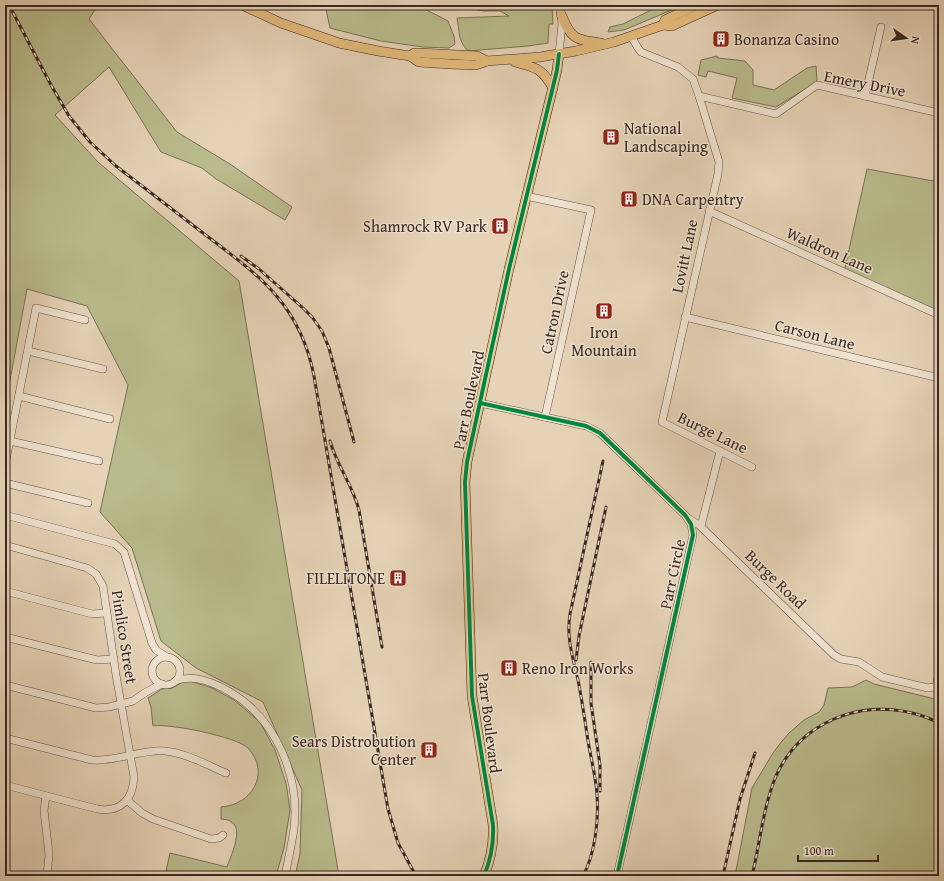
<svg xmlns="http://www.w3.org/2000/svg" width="944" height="881" viewBox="0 0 944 881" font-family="'Gentium Book Plus',serif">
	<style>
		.green { fill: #b9bb8c; stroke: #797257 }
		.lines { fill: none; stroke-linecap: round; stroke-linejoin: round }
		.minor-casing { stroke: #645347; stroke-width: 8 }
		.major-casing { stroke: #392822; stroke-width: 10 }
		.minor { stroke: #efe2d0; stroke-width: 7 }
		.major { stroke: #e3ba7c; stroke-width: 9 }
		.rail-casing { stroke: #392822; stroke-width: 3 }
		.rail { stroke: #efe2d0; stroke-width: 1.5; stroke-dasharray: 4.5; stroke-linecap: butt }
		.cycleway-casing { stroke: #efe2d0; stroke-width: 6 }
		.cycleway { stroke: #00873e; stroke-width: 4 }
		.labels { text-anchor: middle; stroke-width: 3; stroke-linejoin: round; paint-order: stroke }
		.poi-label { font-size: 16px; fill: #392822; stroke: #efe2d0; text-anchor: start }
		.street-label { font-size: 16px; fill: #392822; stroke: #efe2d0 }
	</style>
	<rect width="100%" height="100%" fill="#e6d3b7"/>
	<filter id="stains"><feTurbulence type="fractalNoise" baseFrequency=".005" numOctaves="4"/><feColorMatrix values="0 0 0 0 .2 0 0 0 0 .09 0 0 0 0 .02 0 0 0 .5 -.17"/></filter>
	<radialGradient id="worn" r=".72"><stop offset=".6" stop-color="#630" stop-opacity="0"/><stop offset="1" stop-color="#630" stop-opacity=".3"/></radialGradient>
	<g class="green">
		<polygon points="5,5 98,5 89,19 177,132 230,164 292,207 285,220 216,179 202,168 161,152 109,67 55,115 98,162 239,281 339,876 295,876 300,854 302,790 263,702 196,668 161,641 132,548 100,512 128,385 87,306 27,289 5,407"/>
		<polygon points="325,5 418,5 417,5 448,21 454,36 455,44 449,48 423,47 381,41 330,28"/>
		<path d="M449,5H552L553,24H549L548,43L528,46L468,51C457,39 460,32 457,18L509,16L500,11H484Z"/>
		<polygon points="661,5 684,5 624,30 608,32 610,27 623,24"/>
		<polygon points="717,56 718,58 745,61 753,70 753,85 774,90 807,68 816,66 817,82 776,107 732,98 737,78 708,71 706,77 698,75 701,60"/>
		<polygon points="867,169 939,182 939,315 844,272"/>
		<polygon points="866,680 874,684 939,700 939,876 735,876 752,788 773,753 782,741 789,733 804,720 819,712 824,705 828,688 852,687"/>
		<path d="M190,681L212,688L234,700L260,722L275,750L286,783L290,810L284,848L276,876H165L170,853L227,867C232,852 249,820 221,819V807C252,805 271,773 248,748C237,737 169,723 153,726L151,707L148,698L162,689L172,688L183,682Z"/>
	</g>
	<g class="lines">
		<g class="minor-casing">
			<g id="minor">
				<polyline points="631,36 638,48 641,52 678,67 693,79 699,96 719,162 718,174 662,422 752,467"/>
				<polyline points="559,54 562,24 560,5"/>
				<polyline points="699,96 776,114 817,85 939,113"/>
				<polyline points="865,96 881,27"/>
				<polyline points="526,196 591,210 545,417"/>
				<polyline points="709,211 939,315"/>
				<polyline points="685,317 939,378"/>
				<polyline points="28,351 103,369"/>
				<polyline points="19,396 110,419"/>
				<polyline points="480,403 586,426 600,433 685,515 691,524 693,535 617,876"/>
				<polyline points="10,441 99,461"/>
				<polyline points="5,465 36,308 85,320"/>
				<polyline points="5,483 88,503"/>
				<polyline points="5,515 115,544 124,552 152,643 156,650 167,657"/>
				<polyline points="688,518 699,525 834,655 841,659 859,662 882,677 928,688 939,686"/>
				<polyline points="701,526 720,451"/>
				<path d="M5,545L87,568L96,574L103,586L116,675L134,777C133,799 121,813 97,809L5,785"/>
				<polyline points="5,591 92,614 106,613"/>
				<polyline points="5,637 97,660 114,659"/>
				<circle cx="166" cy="671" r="14"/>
				<path d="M175,681C194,674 213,682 230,692C276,719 300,776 294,828C292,844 288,860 285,876"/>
				<polyline points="5,685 96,708 109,707 133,701 146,692 162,684"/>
				<polyline points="936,687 939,672"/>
				<path d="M5,738L92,760C117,762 141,749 165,751C186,753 207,765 226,773"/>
				<polyline points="46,796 44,810 49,855 47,876"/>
				<polyline points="127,800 142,813 153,819 211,839 219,838 223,835"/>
			</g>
		</g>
		<g class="major-casing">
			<g id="major">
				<polyline points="242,5 281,23 339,43 378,51 410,56 419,62 450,64 476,65 487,61 540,57 576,51 614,42 663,25 672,26 718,5"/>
				<path d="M561,14C571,39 575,40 601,43"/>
				<polyline points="663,25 665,20 669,18 697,5"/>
				<polyline points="410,56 414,53 419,53 477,56 487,61"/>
				<path d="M515,62C536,68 541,67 553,88"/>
				<path d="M484,876C491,859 494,843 493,825L472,696L465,482L467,462L509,269L557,70L559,54"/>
			</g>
		</g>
		<use href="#minor" class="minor"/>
		<use href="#major" class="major"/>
		<g class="rail-casing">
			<g id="rail">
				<path d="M9,5L51,85L69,116L90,142L116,166C145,188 174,211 203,233C258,275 300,303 314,376L388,809L398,843L416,876"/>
				<polyline points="241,256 259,269 303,308 312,317 322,331 329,348 354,442"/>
				<path d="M330,441C337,466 353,486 359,510L382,647"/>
				<polyline points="576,660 579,636 606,507"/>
				<polyline points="591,662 591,703 600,765 600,791"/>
				<path d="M583,876C595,854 599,820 597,795C596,777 591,759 588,741C585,721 582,700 578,680C573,658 566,638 570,614L603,461"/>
				<polyline points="723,876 740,799 755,753"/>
				<path d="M752,876C760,843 763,807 776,776C804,713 880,693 939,723"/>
			</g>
		</g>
		<use href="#rail" class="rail"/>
		<g class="cycleway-casing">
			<g id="cycleway">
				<polyline points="480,403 586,426 600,433 685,515 691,524 693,535 617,876"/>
				<path d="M484,876C491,859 494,843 493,825L472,696L465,482L467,462L509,269L557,70L559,54"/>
			</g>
		</g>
		<use href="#cycleway" class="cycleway"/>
	</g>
	<defs>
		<g id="building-square" transform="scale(0.9)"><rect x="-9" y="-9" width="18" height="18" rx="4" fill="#8f2418" stroke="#efe2d0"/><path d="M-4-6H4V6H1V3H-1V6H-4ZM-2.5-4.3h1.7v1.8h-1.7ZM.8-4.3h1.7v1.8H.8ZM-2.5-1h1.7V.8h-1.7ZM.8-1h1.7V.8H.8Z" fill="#fff"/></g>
	</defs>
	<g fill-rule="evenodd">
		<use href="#building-square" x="721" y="39"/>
		<use href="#building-square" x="611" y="137"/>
		<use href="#building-square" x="629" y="199"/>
		<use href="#building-square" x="500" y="226"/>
		<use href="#building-square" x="604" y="311"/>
		<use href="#building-square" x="398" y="578"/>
		<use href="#building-square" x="509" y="668"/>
		<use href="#building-square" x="429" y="750"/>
	</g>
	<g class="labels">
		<g class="poi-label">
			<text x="734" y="45">Bonanza Casino</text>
			<text x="624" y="134">National<tspan x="624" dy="18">Landscaping</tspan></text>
			<text x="642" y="205">DNA Carpentry</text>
			<text x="487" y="232" text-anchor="end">Shamrock RV Park</text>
			<text x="604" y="338" text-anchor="middle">Iron<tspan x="604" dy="18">Mountain</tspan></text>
			<text x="385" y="584" text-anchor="end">FILELITONE</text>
			<text x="522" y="674">Reno Iron Works</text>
			<text x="416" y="747" text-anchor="end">Sears Distrobution<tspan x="416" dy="18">Center</tspan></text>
		</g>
		<g class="street-label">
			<text transform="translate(865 83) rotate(11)" y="6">Emery Drive</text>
			<text transform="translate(830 250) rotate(24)" y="6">Waldron Lane</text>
			<text transform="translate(684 256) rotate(-78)" y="6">Lovitt Lane</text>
			<text transform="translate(554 312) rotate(-78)" y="6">Catron Drive</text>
			<text transform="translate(815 334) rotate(14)" y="6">Carson Lane</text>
			<text transform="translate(468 400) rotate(-78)" y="6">Parr Boulevard</text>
			<text transform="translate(713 432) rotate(26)" y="6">Burge Lane</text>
			<text transform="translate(672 574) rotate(-78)" y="6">Parr Circle</text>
			<text transform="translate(776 579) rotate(44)" y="6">Burge Road</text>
			<text transform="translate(125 637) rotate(81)" y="6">Pimlico Street</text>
			<text transform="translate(490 723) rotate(83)" y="6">Parr Boulevard</text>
		</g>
	</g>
	<rect width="944" height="881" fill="none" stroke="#e6d3b7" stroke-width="20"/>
	<rect x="6" y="6" width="932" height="869" fill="none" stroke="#392822" stroke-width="2"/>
	<rect x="10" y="10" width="924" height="861" fill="none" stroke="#392822"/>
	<g transform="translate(906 38) rotate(103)" stroke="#efe2d0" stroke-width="3" paint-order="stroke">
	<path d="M0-3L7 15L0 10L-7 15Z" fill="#392822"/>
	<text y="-6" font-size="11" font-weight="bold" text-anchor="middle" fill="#392822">N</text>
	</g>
	<path d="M798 855v6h80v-6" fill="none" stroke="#392822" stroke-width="2"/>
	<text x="804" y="855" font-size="12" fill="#392822" stroke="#efe2d0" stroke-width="3" paint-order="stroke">100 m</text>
	<rect width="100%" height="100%" filter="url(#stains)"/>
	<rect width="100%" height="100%" fill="url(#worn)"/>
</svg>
